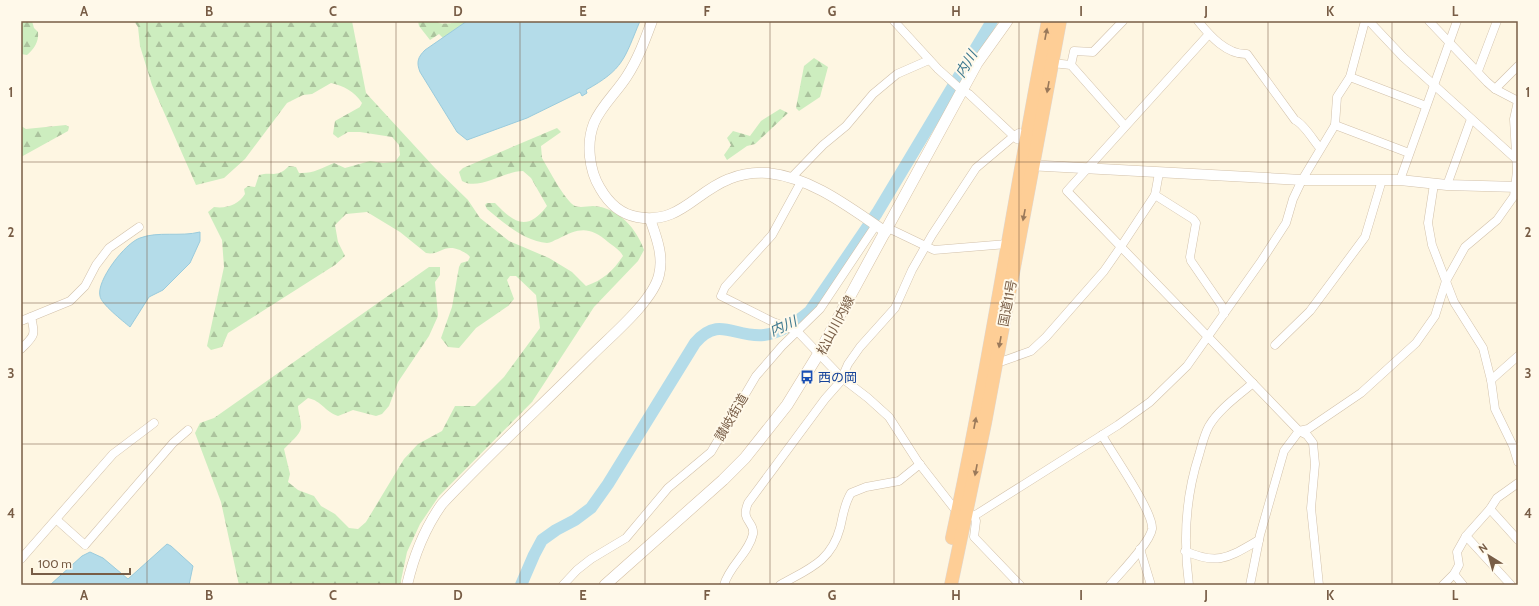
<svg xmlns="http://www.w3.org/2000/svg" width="1539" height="606" viewBox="0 0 1539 606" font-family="Cabin,'Noto Sans JP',sans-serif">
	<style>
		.forest { fill: url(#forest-firs) }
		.water { fill: #b4dce9; stroke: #9acbdc }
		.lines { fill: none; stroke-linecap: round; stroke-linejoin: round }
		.river { stroke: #b4dce9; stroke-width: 12 }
		.minor-casing { stroke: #d2c1aa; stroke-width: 9 }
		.tertiary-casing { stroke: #d2c1aa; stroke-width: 11 }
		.secondary-casing { stroke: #d4bfa4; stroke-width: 12 }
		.trunk-casing { stroke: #dfd8d3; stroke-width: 14 }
		.minor { stroke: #fff; stroke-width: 8 }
		.tertiary { stroke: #fff; stroke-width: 10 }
		.secondary { stroke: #fff; stroke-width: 11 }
		.trunk { stroke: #fece96; stroke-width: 13 }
		.oneway { fill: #9a795a }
		.grid { fill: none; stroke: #785d46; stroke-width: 1; stroke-opacity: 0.55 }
		.labels { text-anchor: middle; stroke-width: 4; stroke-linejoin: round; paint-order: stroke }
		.street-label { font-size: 13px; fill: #785d46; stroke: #fff9ea }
		.transit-label { font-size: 13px; fill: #164399; stroke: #fff9ea; text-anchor: start }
		.water-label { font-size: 14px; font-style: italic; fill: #3d788e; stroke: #fff9ea }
		.neatline { fill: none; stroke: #785d46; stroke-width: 1.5 }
		.grid-label { font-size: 13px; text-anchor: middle; font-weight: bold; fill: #785d46 }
	</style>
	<defs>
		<pattern id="forest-firs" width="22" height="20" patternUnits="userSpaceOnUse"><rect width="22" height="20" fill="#cdedbf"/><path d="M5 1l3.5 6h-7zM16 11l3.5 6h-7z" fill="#abc39d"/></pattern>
	</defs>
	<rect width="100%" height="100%" fill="#fef6e2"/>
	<g class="forest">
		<path d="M21,21H32L34,28L38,32C39,42 34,49 27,55L21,54Z"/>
		<path d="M134,21H352L366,93L435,168L468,200L480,218L509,241L549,258L572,272L586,286C603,280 613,271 623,256C620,250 613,246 608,242C589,226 579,228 558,239C554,240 551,243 547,243C524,241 504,223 487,209L485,205L487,203H495C514,223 527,232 547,206L531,178L523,171C504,171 479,191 462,181L459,172L463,168L557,128L561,132L541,146L542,158C548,168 565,201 575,206C581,208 587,206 593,206C618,207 637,229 644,250L638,261L594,307L532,402L439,496L420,524L407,552L400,585H239L221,502L195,433L200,423L214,418L429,267H440V275L435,282L438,316L429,336L398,382L389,406L382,414L376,416L353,410L338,416C324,411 322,401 308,398L298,406C298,412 302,423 301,428C300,435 289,443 284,449L290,474L288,482L298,490L314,496L321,506L335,514L349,528L358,529L366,522L404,459L418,444L442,431L455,406H475L504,377L540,328L536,295L516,276H510L507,280L514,299L508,306L476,328L459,348L448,347L441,338L452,307L459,267L461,263L468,261L470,257C467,253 465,253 460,250C443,243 440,256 426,253L400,232L367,212L346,214L335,225L338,242L345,256L335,265L228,333L222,347L211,350L207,346L224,267L222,240L208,212L214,207C227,209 239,204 245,194L244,189L248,186L255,187L259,175C273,171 276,179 289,166L296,167L299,173C312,174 322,168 334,163L345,168L370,161L383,163L395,162L400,155L399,145L392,137L360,132H348L338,138L333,134L335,121L360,107L362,103C354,91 344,86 331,83L312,94L303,95L287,103L245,159L224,178L196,185L152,85L140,46L138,27Z"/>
		<path d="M418,21H437L439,23C449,25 457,21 467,21L443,38L439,34L430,40L419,26Z"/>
		<polygon points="814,58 828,67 820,97 799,111 796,108 804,66"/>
		<polygon points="780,109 788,113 755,144 747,146 727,160 724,155 731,145 727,138 733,131 750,136 761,121"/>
		<polygon points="66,125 69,127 68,131 21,157 21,126 26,129"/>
	</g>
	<g class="water">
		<path d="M467,21H640C624,59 624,69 586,90L587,93L582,96L580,92L527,118L467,140L457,132L420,72C416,62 418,57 425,50Z"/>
		<path d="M200,232V241L190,263L163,290L149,297L130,327C123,321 101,304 100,296C96,281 125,243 140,238C158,231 180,237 200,232Z"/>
		<polygon points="167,544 171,546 193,566 189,585 50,585 82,556 90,552 103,558 128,579"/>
	</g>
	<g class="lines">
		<path class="river" d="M521,585L534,555L542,540L556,530L575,520L591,508L608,484L695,343C719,315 734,338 764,335C781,333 797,322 810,311L877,213L992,21"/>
		<g class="minor-casing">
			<g id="minor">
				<polyline points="894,21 938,69 958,87 969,94 1017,139"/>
				<path d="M1198,21C1210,36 1227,55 1247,54L1295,120C1304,124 1313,140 1320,148"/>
				<polyline points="1369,21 1403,57 1516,159"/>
				<polyline points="1429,21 1487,82 1495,89 1518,101"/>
				<polyline points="1209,34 1067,191 1299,431 1307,435 1313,443 1315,464 1311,508 1319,585"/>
				<polyline points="1052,63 1071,65 1125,126"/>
				<polyline points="1071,65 1074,51 1093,52 1123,21"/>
				<polyline points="1478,71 1497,21"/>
				<polyline points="1350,77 1426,106"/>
				<polyline points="1495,89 1518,66"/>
				<polyline points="1335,125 1409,153"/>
				<polyline points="791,178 823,145 846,126 873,94 897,74 929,60"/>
				<polyline points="1400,180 1457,21"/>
				<polyline points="801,182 772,235 725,287 721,296 773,322 797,331 842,378 868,398 889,417 918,462 957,512 974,516 1118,425 1150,402 1187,366 1262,260 1286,223 1293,199 1302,180 1335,125 1337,97 1350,77 1365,21"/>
				<polyline points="1434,184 1428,223 1432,245 1454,302 1483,348 1491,380 1495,409 1513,446 1518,462"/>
				<polyline points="1447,185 1471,119"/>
				<polyline points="1155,195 1193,219 1196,223 1190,257 1191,261 1222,306 1224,314"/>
				<polyline points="888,228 934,250 1007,244"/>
				<polyline points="21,321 70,301 85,286 96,265 109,248 139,227"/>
				<polyline points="1275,345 1310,311 1365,237 1382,180"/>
				<path d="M21,349C34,336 36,336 31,317"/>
				<polyline points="994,359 1003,361 1031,351 1046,337 1104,271 1120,248 1155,195 1159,173"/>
				<polyline points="1491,380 1518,356"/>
				<path d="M1102,435C1111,452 1154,512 1152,529C1150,543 1120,573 1110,585"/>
				<polyline points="1490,509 1518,540"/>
				<polyline points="974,516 976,521 974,537 1020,585"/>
				<polyline points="57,520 85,545 173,443 188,430"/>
				<polyline points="1466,536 1511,585"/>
				<polyline points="1140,549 1151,585"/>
				<path d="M1185,551C1219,566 1229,557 1259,540"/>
				<polyline points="21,559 113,454 154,423"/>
				<polyline points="563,585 577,570 591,559 626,538 668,488 711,452 756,376 782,346 820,309 876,225"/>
				<path d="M724,585C729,566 749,553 753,534C755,521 740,522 748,503L825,399L840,382L848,364L860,347L895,308L912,270L932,235L976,168L1014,136L1019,133"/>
				<path d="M780,585C808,569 831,562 840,528C843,516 844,504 851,493L866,487L899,481L920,464"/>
				<path d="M1189,585C1183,540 1185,498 1199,455C1202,445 1204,435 1209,426C1219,409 1238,396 1253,383"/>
				<polyline points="1250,585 1260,535 1284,451 1299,431 1308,429 1361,393 1416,343 1435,316 1446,281 1465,247 1497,220 1514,196 1517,171 1514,119 1518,101"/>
				<polyline points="1443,585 1454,574"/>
				<polyline points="1463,585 1454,574 1459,565 1457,552 1466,536 1490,509 1497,498 1518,483"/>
			</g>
		</g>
		<g class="tertiary-casing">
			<g id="tertiary">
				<path d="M652,21C645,40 638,59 627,76C617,92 601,106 594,123C586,143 589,170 600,188C608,202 620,214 637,217C679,225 695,192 729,179C741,174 755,172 768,173C813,178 850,208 886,232"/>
				<polyline points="1027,165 1302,180 1400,180 1447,185 1518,187"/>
				<path d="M407,585C414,555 424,529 442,504C490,453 542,405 592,355C612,335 653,301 659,275C664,256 656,236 650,219"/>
			</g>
		</g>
		<g class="secondary-casing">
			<polyline id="secondary" points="605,585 723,480 745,458 787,405 819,353 977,63 1007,21"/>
		</g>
		<g class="trunk-casing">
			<g id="trunk">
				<path d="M952,538C989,367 1015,193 1048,21"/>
				<polyline points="951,585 985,423 1060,21"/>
			</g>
		</g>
		<use href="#minor" class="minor"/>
		<use href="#tertiary" class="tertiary"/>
		<use href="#secondary" class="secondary"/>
		<use href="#trunk" class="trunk"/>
	</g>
	<defs><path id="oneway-solid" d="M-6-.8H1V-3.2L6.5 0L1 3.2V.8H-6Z"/></defs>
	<g class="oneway">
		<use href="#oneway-solid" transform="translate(1046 34) rotate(-79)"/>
		<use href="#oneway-solid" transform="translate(1048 87) rotate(100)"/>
		<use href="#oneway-solid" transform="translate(1024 215) rotate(101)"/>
		<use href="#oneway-solid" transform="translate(1000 342) rotate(100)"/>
		<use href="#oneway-solid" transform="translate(975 423) rotate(-79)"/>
		<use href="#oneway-solid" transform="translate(976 470) rotate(101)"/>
	</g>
	<path class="grid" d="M147,21V585M271,21V585M396,21V585M520,21V585M645,21V585M770,21V585M894,21V585M1019,21V585M1143,21V585M1268,21V585M1392,21V585M21,162H1518M21,303H1518M21,444H1518"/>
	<defs>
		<g id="bus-bare" transform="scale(1.08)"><path d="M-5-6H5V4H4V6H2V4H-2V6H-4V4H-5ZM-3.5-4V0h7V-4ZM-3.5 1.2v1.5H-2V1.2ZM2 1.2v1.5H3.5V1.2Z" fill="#1a4fb4" stroke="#fff9ea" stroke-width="2.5" paint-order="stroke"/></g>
	</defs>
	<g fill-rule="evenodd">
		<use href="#bus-bare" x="807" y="377"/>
	</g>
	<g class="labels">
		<g class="street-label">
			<text transform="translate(1007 303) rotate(-79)" y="5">国道11号</text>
			<text transform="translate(835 325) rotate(-62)" y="5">松山川内線</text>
			<text transform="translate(731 417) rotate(-60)" y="5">讃岐街道</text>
		</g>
		<g class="transit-label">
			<text x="818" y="382">西の岡</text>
		</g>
		<g class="water-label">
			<text transform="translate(966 64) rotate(-59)" y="5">内川</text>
			<text transform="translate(783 326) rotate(-24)" y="5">内川</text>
		</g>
	</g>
	<rect width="1539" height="606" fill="none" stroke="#fff9ea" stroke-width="44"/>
	<g transform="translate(1489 556) rotate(323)" stroke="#fff9ea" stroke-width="3" paint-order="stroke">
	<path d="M0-3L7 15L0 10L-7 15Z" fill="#785d46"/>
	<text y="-6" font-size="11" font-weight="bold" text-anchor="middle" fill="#785d46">N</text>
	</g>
	<path d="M32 568v6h98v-6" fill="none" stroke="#785d46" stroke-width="2"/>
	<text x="38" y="568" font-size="12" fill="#785d46" stroke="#fff9ea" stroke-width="3" paint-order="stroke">100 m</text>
	<rect x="22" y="22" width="1495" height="562" class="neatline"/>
	<g class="grid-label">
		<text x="84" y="16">A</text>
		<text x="209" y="16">B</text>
		<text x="333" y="16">C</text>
		<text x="458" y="16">D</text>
		<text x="583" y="16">E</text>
		<text x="707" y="16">F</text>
		<text x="832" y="16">G</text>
		<text x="956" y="16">H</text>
		<text x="1081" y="16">I</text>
		<text x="1206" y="16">J</text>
		<text x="1330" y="16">K</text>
		<text x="1455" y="16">L</text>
		<text x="11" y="97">1</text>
		<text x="1528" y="97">1</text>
		<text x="11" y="237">2</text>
		<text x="1528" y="237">2</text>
		<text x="11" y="378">3</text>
		<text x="1528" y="378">3</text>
		<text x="11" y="518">4</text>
		<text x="1528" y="518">4</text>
		<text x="84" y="600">A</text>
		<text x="209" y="600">B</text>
		<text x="333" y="600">C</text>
		<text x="458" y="600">D</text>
		<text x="583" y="600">E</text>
		<text x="707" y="600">F</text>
		<text x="832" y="600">G</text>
		<text x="956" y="600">H</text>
		<text x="1081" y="600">I</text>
		<text x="1206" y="600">J</text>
		<text x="1330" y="600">K</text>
		<text x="1455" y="600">L</text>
	</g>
</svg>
